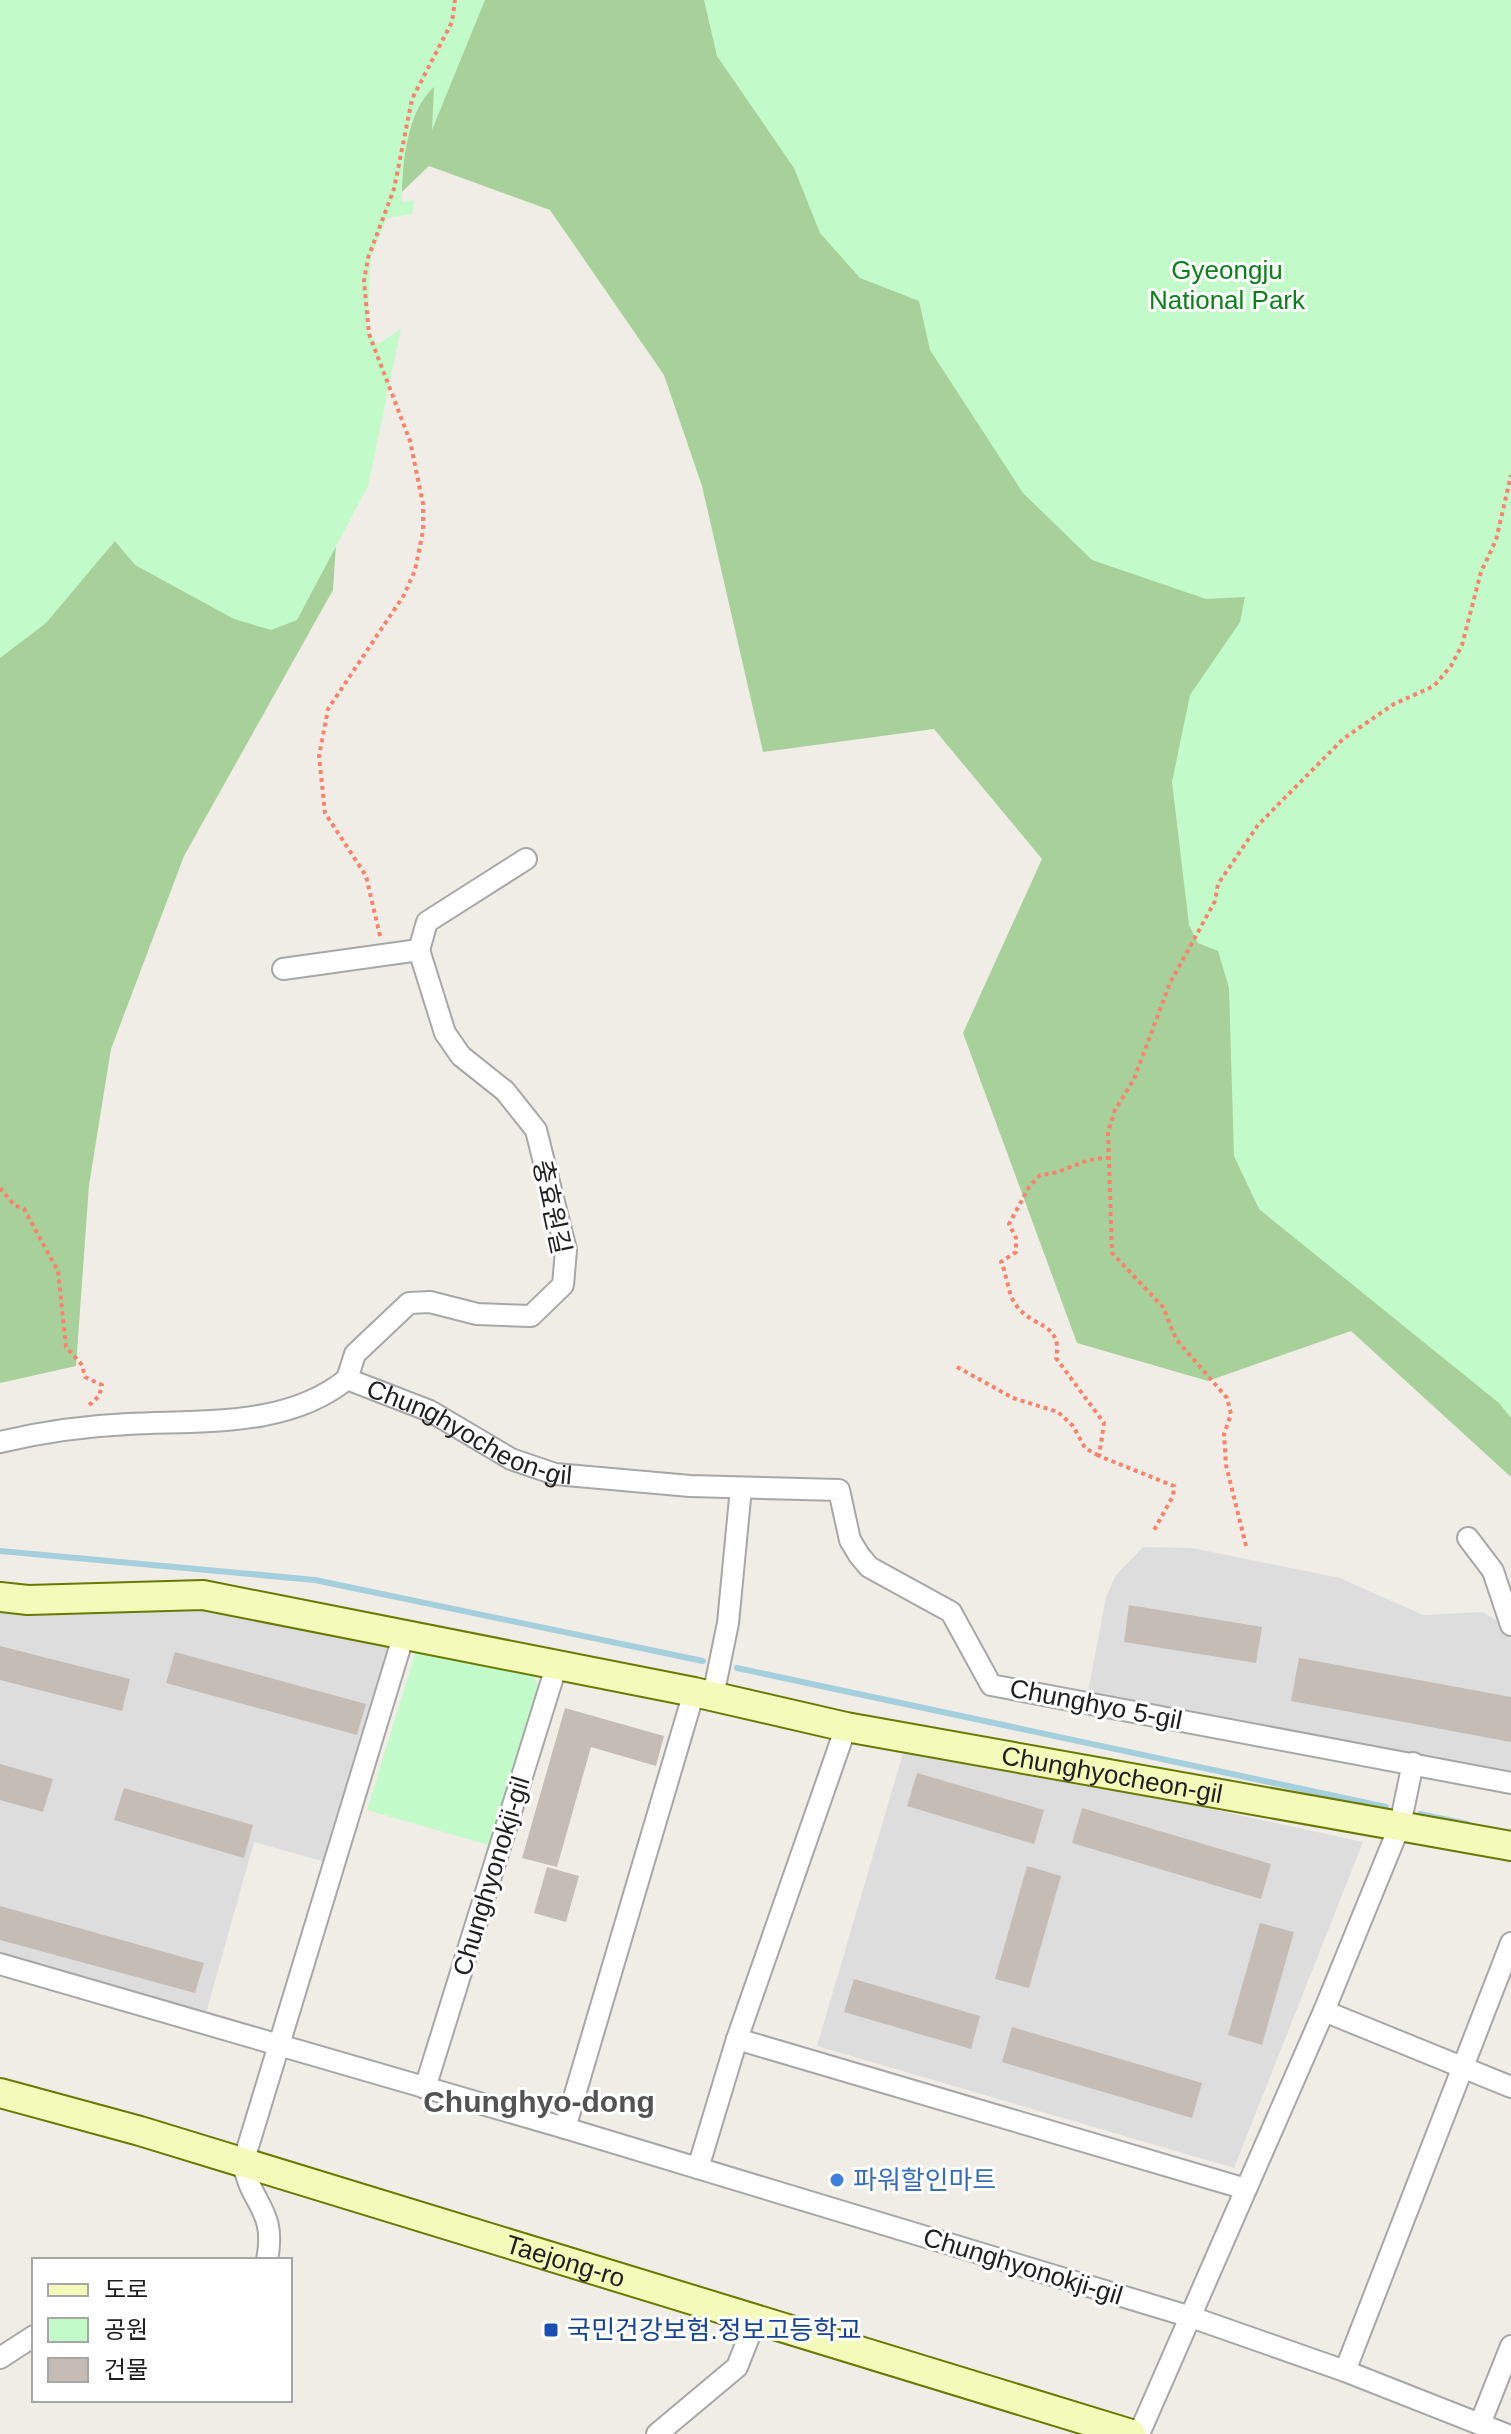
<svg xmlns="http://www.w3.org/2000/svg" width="1511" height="2434" viewBox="0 0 1511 2434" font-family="Arial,'Noto Sans KR',sans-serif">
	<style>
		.residential { fill: #dedddd }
		.forest { fill: #a8d09a }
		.park { fill: #c3faca }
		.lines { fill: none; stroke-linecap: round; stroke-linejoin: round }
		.stream { stroke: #a6cfde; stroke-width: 6 }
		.building { fill: #c5bdb5 }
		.street-casing { stroke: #a7a7a7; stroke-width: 24 }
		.secondary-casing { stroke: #687a03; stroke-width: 32 }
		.path { stroke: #fc816c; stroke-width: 4; stroke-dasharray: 4 4; stroke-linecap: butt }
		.street { stroke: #fff; stroke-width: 20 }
		.secondary { stroke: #f4faba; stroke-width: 28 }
		.shop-dot { fill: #3f7fe0; stroke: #fff; stroke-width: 3 }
		.transit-dot { fill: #1a4fb4; stroke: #fff; stroke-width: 3 }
		.labels { text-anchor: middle; stroke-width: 6; stroke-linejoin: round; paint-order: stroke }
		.park-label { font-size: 26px; fill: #0a8119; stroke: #fff }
		.street-label { font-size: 26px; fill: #202020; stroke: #fff }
		.shop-label { font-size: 26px; fill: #366cbe; stroke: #fff; text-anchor: start }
		.transit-label { font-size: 26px; fill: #164399; stroke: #fff; text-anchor: start }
		.quarter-label { font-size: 30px; font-weight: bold; fill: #535353; stroke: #fff }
	</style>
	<rect width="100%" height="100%" fill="#f0ede6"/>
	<g class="residential">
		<polygon points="1143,1547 1192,1548 1340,1578 1423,1615 1483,1612 1499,1622 1511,1639 1511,1776 1088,1692 1106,1597 1116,1575"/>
		<polygon points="0,1606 198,1607 390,1640 325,1862 254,1842 206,2013 0,1953"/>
		<polygon points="906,1743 1363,1842 1234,2168 817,2046"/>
	</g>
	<polygon class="forest" points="0,0 1511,0 1511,1477 1351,1331 1208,1381 1077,1343 963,1033 1042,859 934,729 763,752 702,486 664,375 550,210 429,166 356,236 333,590 184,856 111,1049 89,1185 76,1366 0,1383"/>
	<g class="park">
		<path d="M0,0H485L432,130L434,87C406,112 402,166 402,202L414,200L412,214L387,218L371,257L367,330L378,344L401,329L368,486L297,620L271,630L234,619L135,565L115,541L46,623L0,658Z"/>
		<polygon points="704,0 1511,0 1511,1418 1499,1403 1259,1209 1234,1156 1229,988 1218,951 1198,943 1189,925 1172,782 1190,695 1240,622 1245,597 1206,599 1092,560 1023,493 930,350 919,301 860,278 820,233 794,168 717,56"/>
		<polygon points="430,1645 531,1668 541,1692 492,1846 367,1810 415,1654"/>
	</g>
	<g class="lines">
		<g class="stream">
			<polyline points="0,1551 315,1580 703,1661"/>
			<polyline points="737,1668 1386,1807"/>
			<polyline points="1420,1814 1467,1824"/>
		</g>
	</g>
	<g class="building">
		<polygon points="1129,1605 1262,1627 1256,1663 1124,1642"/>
		<polygon points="0,1646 130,1679 122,1711 0,1680"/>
		<polygon points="175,1652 366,1704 357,1735 166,1683"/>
		<polygon points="1299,1658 1511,1697 1511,1742 1291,1701"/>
		<polygon points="565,1708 664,1736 656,1766 591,1747 557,1867 522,1858"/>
		<polygon points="0,1764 53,1779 43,1812 0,1800"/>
		<polygon points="917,1773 1044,1810 1034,1844 907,1806"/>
		<polygon points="124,1788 253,1825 244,1858 114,1820"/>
		<polygon points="1082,1808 1271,1864 1261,1899 1072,1843"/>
		<polygon points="1027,1866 1061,1876 1029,1988 995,1979"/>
		<polygon points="547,1867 579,1876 566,1922 534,1913"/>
		<polygon points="0,1906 204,1963 195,1993 0,1940"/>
		<polygon points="1260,1923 1294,1932 1262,2045 1228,2035"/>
		<polygon points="854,1979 980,2016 971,2049 844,2012"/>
		<polygon points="1012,2027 1202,2083 1192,2118 1002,2062"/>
	</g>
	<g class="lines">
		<g class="street-casing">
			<g id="street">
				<polyline points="419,950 427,922 526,859"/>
				<polyline points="283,969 419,950 445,1033 461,1056 505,1091 536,1130 566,1250 563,1285 531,1316 477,1314 430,1302 409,1303 355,1354 347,1379"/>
				<path id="s1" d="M0,1442C42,1432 85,1426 128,1424C201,1420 287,1428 347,1379L430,1411L511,1459L555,1474L690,1486L839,1490L850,1540L859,1555L869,1567L951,1612L991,1685L1511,1783"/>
				<polyline points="1468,1538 1493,1571 1511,1625"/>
				<polyline points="713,1696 728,1623 741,1488"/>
				<polyline points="0,1964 565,2128 1191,2317 1345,2371 1505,2434"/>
				<polyline points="1324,2011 1511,2087"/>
				<polyline points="737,2039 1246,2189"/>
				<polyline points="425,2088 557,1664"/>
				<polyline points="565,2128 694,1692"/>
				<polyline points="698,2168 737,2039 846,1727"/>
				<path d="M267,2260C277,2210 251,2205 243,2163L404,1634"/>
				<polyline points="0,2358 34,2336"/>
				<polyline points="1345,2371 1511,1943"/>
				<polyline points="1480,2424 1511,2346"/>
				<polyline points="657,2434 737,2367 756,2319"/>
				<polyline points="1139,2434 1324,2011 1400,1825 1413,1763"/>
			</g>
		</g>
		<g class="secondary-casing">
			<g id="secondary">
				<path id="s2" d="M0,1597L28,1600L203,1595L694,1692L846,1727L1511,1846"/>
				<path id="s3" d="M0,2093L140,2131L1131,2434"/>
			</g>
		</g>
		<g class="path">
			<polyline points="380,936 366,876 325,813 319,756 328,709 404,595 415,570 423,531 423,504 410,441 369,334 364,281 368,258 394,189 412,99 452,22 455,0"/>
			<path d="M1110,1158C1081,1157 1068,1173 1040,1175L1029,1187L1009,1224L1016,1238V1252L1001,1262C1007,1275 1008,1295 1016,1305C1033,1329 1063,1322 1056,1358L1104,1423L1099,1456L1174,1486L1173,1496L1153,1532"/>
			<polyline points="0,1188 14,1205 24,1209 58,1271 66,1347 82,1365 85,1377 102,1385 99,1396 87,1407"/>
			<polyline points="957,1367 1013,1398 1058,1412 1073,1426 1085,1448 1099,1456"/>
			<polyline points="1246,1546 1226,1465 1224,1434 1231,1414 1227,1398 1176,1339 1163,1307 1112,1253 1108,1132 1115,1110 1134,1079 1170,983 1215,901 1218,884 1258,825 1343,739 1394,704 1434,686 1451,666 1462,645 1481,572 1496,540 1511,475"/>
		</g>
		<use href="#street" class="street"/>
		<use href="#secondary" class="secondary"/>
	</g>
	<circle class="shop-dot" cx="837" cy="2180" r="8"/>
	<rect class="transit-dot" x="543" y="2322" width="16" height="16" rx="4"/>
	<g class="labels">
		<g class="park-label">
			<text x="1227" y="279">Gyeongju<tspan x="1227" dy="30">National Park</tspan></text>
		</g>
		<g class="street-label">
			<text transform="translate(552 1207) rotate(78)" y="9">충효원길</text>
			<text dy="9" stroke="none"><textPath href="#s1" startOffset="492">Chunghyocheon-gil</textPath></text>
			<text transform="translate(1096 1704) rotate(11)" y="9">Chunghyo 5-gil</text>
			<text dy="9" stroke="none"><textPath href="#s2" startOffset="1130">Chunghyocheon-gil</textPath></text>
			<text transform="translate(491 1876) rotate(-73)" y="9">Chunghyonokji-gil</text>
			<text dy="9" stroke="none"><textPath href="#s3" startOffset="590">Taejong-ro</textPath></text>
			<text transform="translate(1023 2266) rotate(17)" y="9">Chunghyonokji-gil</text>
		</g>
		<g class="shop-label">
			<text x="853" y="2189">파워할인마트</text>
		</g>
		<g class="transit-label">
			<text x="567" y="2339">국민건강보험.정보고등학교</text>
		</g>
		<g class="quarter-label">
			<text x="539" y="2112">Chunghyo-dong</text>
		</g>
	</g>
	<rect x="32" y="2258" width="260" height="144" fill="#ffffff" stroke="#a6a6a6" stroke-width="2"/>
	<rect x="48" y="2284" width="40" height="12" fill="#f4faba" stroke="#a6a6a6" stroke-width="2"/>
	<text x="104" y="2298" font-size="24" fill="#202020">도로</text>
	<rect x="48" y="2318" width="40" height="24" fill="#c3faca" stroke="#a6a6a6" stroke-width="2"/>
	<text x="104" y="2338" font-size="24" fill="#202020">공원</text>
	<rect x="48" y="2358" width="40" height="24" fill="#c5bdb5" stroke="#a6a6a6" stroke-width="2"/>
	<text x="104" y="2378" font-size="24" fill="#202020">건물</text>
</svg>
